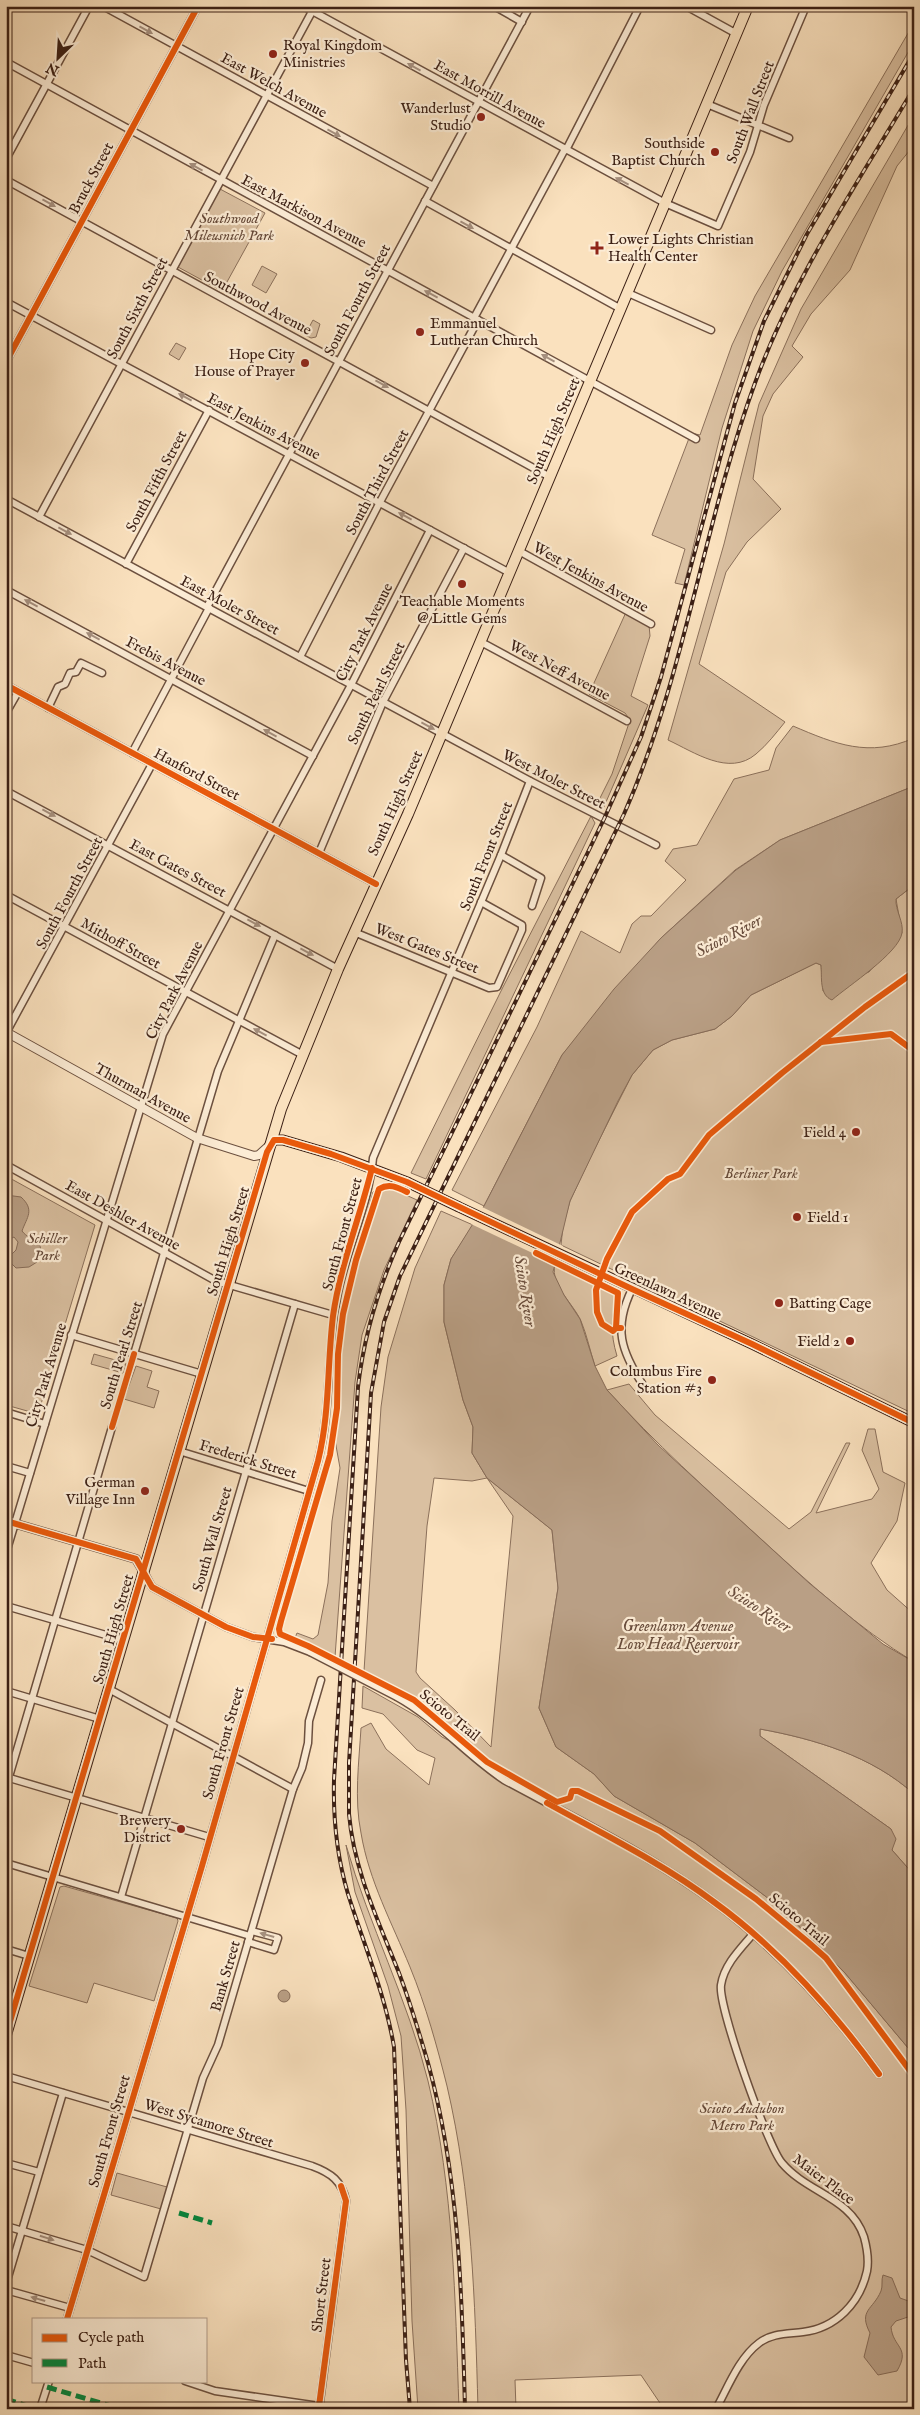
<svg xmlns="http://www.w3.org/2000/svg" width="920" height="2415" viewBox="0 0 920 2415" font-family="'IM FELL English',serif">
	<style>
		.green { fill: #dac0a1; stroke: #8b705b; fill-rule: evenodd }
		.water { fill: #b99f85; stroke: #876c58 }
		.pier { fill: #fae1be }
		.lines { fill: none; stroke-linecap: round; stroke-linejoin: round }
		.minor-casing { stroke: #6c503f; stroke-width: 9 }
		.tertiary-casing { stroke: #6c503f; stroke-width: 10 }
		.secondary-casing { stroke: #3c2015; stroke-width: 11 }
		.primary-casing { stroke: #3c2015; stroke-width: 12 }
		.minor { stroke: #fcecd5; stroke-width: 6 }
		.tertiary { stroke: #fcecd5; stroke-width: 8 }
		.secondary { stroke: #fcecd5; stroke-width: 9 }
		.primary { stroke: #fae1be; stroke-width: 10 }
		.rail-casing { stroke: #3c2015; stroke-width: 4 }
		.rail { stroke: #fcecd5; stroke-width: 2; stroke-dasharray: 5.5; stroke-linecap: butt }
		.minor-bridge-casing { stroke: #6c503f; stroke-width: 9; stroke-linecap: butt }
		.secondary-bridge-casing { stroke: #3c2015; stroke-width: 11; stroke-linecap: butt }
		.minor-bridge { stroke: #fcecd5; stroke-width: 6 }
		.secondary-bridge { stroke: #fcecd5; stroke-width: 9 }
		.quiet { stroke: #00873e; stroke-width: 5; stroke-dasharray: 10 5; stroke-linecap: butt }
		.cycleway-casing { stroke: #fcecd5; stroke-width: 9 }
		.cycleway { stroke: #e8590c; stroke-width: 6 }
		.oneway { fill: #a6907f }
		.poi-dot { fill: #8f2418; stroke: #fcecd5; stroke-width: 2 }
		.labels { text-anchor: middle; stroke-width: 4.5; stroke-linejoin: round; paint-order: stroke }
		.poi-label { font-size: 15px; fill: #3c2015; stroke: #fcecd5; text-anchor: end }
		.street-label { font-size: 15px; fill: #3c2015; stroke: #fcecd5 }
		.park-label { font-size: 15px; font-style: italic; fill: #644838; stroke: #fcecd5 }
		.water-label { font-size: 16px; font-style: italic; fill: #684c3c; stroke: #fcecd5 }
	</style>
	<rect width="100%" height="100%" fill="#fae1be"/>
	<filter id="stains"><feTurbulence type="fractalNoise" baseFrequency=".004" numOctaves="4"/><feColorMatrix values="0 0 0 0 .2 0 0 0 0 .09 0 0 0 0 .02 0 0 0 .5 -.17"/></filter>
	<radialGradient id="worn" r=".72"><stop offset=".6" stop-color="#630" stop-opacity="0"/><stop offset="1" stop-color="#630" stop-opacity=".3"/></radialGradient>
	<g class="green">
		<polygon points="914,23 914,42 782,271 753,331 722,428 684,585 675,583 685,549 652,535 691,433 700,435 732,345 755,296"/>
		<path d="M914,115V145L897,166L850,270L811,314L792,346L803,357L773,394L763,416L753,479L781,509L747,542L726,572L699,664L785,722C776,733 767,745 756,754C729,777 694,752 668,740L724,544L759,404L801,309Z"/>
		<polygon points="220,189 265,213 222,291 178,267"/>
		<polygon points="262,266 277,274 266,293 252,285"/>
		<polygon points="313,320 320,324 316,337 311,338 305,335"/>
		<polygon points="176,343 186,348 179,360 169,354"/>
		<polygon points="627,610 649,625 650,636 631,696 648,705 603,809 596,806 612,774 630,720 625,713 589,694"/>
		<path d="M793,726C835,744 869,758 914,738V786L780,840L735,870L661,938L562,1055L484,1206L452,1190L537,1027L581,931L620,953L632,924L641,916H651L686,880L665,861L673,849L697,845L734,779L769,770L776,748Z"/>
		<polygon points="591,816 595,823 426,1179 411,1173 503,987"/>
		<polygon points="914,885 914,1414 561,1245 563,1226 570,1201 593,1152 632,1075 653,1050 672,1040 715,1029 732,1016 751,995 816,963 821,965 823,991 869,972 902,933 896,899"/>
		<polygon points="6,1176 95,1225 38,1414 6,1405"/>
		<path d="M378,1187H388L417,1200L384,1270L362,1335L355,1382L335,1657L294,1640L297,1633L313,1639L318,1635L328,1583L332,1521L340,1468L335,1440L339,1361H335C342,1303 358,1248 373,1192Z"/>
		<path d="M441,1211L473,1225L451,1259L444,1285V1322L463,1400L473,1427L472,1453L487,1478L552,1530L558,1588L539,1708L556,1747L594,1774L614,1796L695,1843L781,1908L845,1973L914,2055V2409H664L641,2375L515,2380L516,2409H478C475,2300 472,2193 447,2086C437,2046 426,2006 410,1967C392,1923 369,1881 361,1833C354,1799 359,1762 361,1728L371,1723L386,1749L429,1785L435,1758L417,1750L383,1714L362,1708L363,1686L418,1717L442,1737L488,1760L416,1699L364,1671L381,1407L388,1357L415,1268ZM434,1478L472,1481L487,1478L513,1516L491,1747L455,1710L420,1678L416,1672L427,1526Z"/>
		<path d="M555,1265L618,1294C611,1317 610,1333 617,1356L595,1366C590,1351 587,1335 581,1321C573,1303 550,1285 555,1265Z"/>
		<polygon points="94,1354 126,1363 123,1373 91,1364"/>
		<polygon points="136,1366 152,1371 147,1387 159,1391 154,1408 124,1399"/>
		<path d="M629,1384L655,1415L789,1529L811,1512L846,1443H850L816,1513L872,1499L879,1489L862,1450L868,1429H875L883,1472L905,1483L897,1521L871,1563L887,1590L914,1614V1662C858,1628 809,1583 760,1538C707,1490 655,1443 607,1390Z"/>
		<path d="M760,1729C815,1739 872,1756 914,1794V1875L892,1850L891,1829L760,1736Z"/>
		<path d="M346,1845C369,1925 408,2000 428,2081C454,2189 455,2299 459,2409H418L412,2321L406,2110L401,2036L388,1986L355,1892Z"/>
		<polygon points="64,1886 177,1918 178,1921 154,2001 94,1983 87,2003 29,1986 60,1887"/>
		<polygon points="117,2173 167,2187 161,2209 111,2195"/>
	</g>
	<g class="water">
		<path d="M914,786V885L896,899C895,910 904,922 902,933C899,953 848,986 832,1000C819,995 822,977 821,965L816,963L751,995L732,1016L715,1029L672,1040L653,1050L632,1075L618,1101L570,1201L553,1272L564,1295L580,1319L595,1366L607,1390L658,1445L809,1583L883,1644L914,1662V1794C872,1756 815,1739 760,1729V1736L891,1829L896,1839L892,1850L914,1875V2055L845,1973L781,1908L695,1843L614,1796L594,1774L556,1747L539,1708L558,1588L552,1530L487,1478L472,1453L473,1427L463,1400L444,1322V1285L451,1259L484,1206L562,1055L614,989L661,938L736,870L780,840Z"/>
		<path d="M6,1195L21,1197C35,1210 27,1217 22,1231C31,1243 48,1238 37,1262L29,1267L16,1268L10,1262V1256L16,1250L18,1242L14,1237L6,1241V1221L12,1217L6,1210Z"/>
		<circle cx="284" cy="1996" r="6"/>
		<path d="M883,2275L892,2278L900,2298L914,2303V2315L896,2321L891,2327C893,2348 911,2347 897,2371L878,2375L864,2357L870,2333C858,2310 873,2310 881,2291C883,2286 881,2280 883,2275Z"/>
	</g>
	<polygon class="pier" points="480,1206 563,1246 558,1265 471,1224"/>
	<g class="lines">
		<g class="minor-casing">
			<g id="minor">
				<polyline points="103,6 433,186"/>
				<polyline points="303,6 665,203 718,226 750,152 764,105 806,6"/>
				<polyline points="494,6 522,22"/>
				<polyline points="686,6 737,34"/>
				<polyline points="6,62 696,439"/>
				<polyline points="707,104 789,138"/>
				<polyline points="566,150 640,6"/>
				<polyline points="6,159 89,6"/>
				<polyline points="6,180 550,477"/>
				<polyline points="425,201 621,309"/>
				<polyline points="628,293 711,330"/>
				<polyline points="6,302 510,573"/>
				<polyline points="474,318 565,149"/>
				<polyline points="6,362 198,6"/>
				<polyline points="6,499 530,781 656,845"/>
				<polyline points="39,517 315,6"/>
				<polyline points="519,551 651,624"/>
				<polyline points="126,564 209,410"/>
				<polyline points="6,590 313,756"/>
				<polyline points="207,607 530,6"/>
				<polyline points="481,642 627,721"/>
				<polyline points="300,657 380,502 478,320"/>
				<polyline points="6,685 376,884"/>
				<polyline points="48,708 58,687 65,684 70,673 76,672 81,663 102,673"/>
				<polyline points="6,713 18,692"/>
				<polyline points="132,753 209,608"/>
				<polyline points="6,791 338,969"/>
				<polyline points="319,853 383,702 464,548"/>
				<polyline points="501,855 541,878 532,906"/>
				<polyline points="6,895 303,1055"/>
				<polyline points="354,932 489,988 497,987 522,930 522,925 481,902"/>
				<polyline points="6,1033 152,764"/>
				<polyline points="6,1165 216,1281 333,1315"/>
				<path d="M632,1289C613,1328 621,1351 643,1385"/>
				<polyline points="71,1335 202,1374"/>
				<polyline points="134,1354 218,1071 275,935"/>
				<polyline points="6,1412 45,1424"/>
				<polyline points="179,1451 309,1491"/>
				<polyline points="6,1466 30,1473"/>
				<polyline points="6,1553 163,1034 351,685 430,530"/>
				<polyline points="144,1572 152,1587 226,1627 253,1637 284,1642 310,1652"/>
				<polyline points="6,1606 123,1640"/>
				<polyline points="109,1689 293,1789"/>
				<polyline points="6,1691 100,1719"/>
				<path d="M397,1697C437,1719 466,1755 504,1780C574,1818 649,1854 714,1902C779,1950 832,2009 879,2074"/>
				<polyline points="6,1777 209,1837"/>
				<polyline points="6,1787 112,1427"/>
				<polyline points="6,1863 250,1936"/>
				<polyline points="121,1897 295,1304"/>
				<polyline points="248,1942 274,1950 278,1938 252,1931"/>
				<polyline points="6,1949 29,1956"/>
				<path d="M6,2076L312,2166C331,2173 342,2181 346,2201L319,2409"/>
				<polyline points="6,2163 39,2172"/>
				<polyline points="6,2226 87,2250 144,2277 203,2078 218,2045 293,1789 302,1768 308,1743 309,1721 321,1680"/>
				<polyline points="6,2284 63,2093"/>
				<polyline points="6,2290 70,2308"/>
				<path d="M67,2319L202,1866L318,1461C332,1407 326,1352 337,1298C345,1251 369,1206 373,1158L501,855L530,781"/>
				<polyline points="6,2355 34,2363"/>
				<polyline points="185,2381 215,2391 319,2406"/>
				<polyline points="40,2409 49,2381"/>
				<path d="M716,2409C728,2387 739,2358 759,2343C772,2333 788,2334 803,2332C836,2328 860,2303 867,2271C869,2260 867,2248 864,2237C851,2197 807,2193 782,2163C767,2145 718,2006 721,1985C724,1965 740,1949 753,1934"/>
			</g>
		</g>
		<g class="tertiary-casing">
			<g id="tertiary">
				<polyline points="6,1032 197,1138 254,1156 259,1155 270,1145"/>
				<polyline points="6,1521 136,1559 143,1571"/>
			</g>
		</g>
		<g class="secondary-casing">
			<g id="secondary">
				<polyline points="270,1145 274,1140 283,1140 341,1157 407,1182"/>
				<polyline points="459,1207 752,1344 914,1423"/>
			</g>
		</g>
		<g class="primary-casing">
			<polyline id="primary" points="6,2035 281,1109 338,969 408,814 748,6"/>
		</g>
		<use href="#minor" class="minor"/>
		<use href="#tertiary" class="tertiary"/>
		<use href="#secondary" class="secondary"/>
		<use href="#primary" class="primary"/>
		<g class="rail-casing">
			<g id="rail">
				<path d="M410,2409L406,2360L394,2047C385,1994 364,1945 348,1894C337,1857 333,1819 334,1780L358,1387C364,1335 378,1289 399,1242L604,819L641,737L661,677L735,403L764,321L807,234L914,53"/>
				<path d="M465,2409C462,2292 459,2176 428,2063C419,2032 410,2002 399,1973C378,1920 354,1871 349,1814V1763L371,1393L384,1322L400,1276L624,814C685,676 703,525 755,383C793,278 857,184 914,88"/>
			</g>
		</g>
		<use href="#rail" class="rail"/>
		<g class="minor-bridge-casing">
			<polyline id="minor-bridge" points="310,1652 397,1697"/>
		</g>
		<g class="secondary-bridge-casing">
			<polyline id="secondary-bridge" points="407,1182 459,1207"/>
		</g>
		<use href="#minor-bridge" class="minor-bridge"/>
		<use href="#secondary-bridge" class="secondary-bridge"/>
		<g class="quiet">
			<polyline points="179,2213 212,2223"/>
			<polyline points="47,2387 114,2407"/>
			<polyline points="6,2399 36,2409"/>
		</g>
		<g class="cycleway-casing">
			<g id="cycleway">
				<polyline points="6,362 198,6"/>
				<polyline points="6,685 376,884"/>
				<polyline points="821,1042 891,1034 914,1051"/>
				<path d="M407,1192C397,1187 389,1183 379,1189L356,1260L343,1314L338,1354L337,1408L330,1455L281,1621L279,1629L280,1634L308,1646L414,1700L487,1762L557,1802L570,1798L572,1791H578L660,1831L756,1899L808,1942L826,1958L914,2076"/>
				<polyline points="536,1253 618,1293 616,1328"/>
				<polyline points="621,1328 616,1328 613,1331 602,1324 597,1312 596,1290 607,1259 632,1212 668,1179 680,1174 709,1135 782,1073 865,1007 914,972"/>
				<polyline points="112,1427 134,1354"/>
				<polyline points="6,1521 136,1559 152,1587 226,1627 253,1637 272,1639"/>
				<path d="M547,1803C603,1834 662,1863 714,1902C779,1949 832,2009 879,2074"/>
				<polyline points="6,2035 267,1152 274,1140 283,1140 331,1154 407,1182 632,1289 752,1344 914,1423"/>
				<path d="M67,2319L202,1866L318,1461C330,1413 327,1365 333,1316C340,1266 360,1217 372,1168"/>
				<polyline points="319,2406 346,2201 341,2186"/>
			</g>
		</g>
		<use href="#cycleway" class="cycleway"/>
	</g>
	<defs><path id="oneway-solid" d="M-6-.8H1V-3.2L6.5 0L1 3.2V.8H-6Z" transform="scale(1.25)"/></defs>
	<g class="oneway">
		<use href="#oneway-solid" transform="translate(146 30) rotate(29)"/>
		<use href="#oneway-solid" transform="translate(414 67) rotate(-151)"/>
		<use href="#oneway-solid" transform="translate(334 133) rotate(29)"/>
		<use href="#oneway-solid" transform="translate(196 167) rotate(-151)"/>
		<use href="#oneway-solid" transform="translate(622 181) rotate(-152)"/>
		<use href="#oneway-solid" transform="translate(49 203) rotate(29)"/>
		<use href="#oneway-solid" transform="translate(467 225) rotate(29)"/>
		<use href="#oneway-solid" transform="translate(431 294) rotate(-152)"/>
		<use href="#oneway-solid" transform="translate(548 358) rotate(-151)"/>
		<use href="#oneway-solid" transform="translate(382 384) rotate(29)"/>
		<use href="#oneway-solid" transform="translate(185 397) rotate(-152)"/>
		<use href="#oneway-solid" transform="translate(405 516) rotate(-152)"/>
		<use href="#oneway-solid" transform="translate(65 531) rotate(28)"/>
		<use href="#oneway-solid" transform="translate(31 603) rotate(-152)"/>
		<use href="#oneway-solid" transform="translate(93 636) rotate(-152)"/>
		<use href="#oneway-solid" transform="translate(428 726) rotate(28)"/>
		<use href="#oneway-solid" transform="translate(270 733) rotate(-151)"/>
		<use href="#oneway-solid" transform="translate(49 813) rotate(28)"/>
		<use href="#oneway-solid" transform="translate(254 923) rotate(28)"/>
		<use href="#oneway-solid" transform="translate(307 952) rotate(28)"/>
		<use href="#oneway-solid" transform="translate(260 1032) rotate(-152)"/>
		<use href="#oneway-solid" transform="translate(267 1935) rotate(-164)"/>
		<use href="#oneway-solid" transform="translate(47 2238) rotate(17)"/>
		<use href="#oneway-solid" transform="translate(38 2299) rotate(-164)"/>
	</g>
	<g class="poi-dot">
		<circle cx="273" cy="54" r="5"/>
		<circle cx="481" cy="117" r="5"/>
		<circle cx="715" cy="152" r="5"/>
		<path d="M594.5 240.5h5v5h5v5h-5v5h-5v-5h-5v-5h5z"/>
		<circle cx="420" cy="332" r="5"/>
		<circle cx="305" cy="363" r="5"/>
		<circle cx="462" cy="584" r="5"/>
		<circle cx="856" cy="1132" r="5"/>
		<circle cx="797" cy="1217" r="5"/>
		<circle cx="779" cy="1303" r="5"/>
		<circle cx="850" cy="1341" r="5"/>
		<circle cx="712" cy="1380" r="5"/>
		<circle cx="145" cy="1491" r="5"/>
		<circle cx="181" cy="1829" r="5"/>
	</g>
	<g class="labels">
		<g class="poi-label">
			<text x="283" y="50" text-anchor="start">Royal Kingdom<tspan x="283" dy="17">Ministries</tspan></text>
			<text x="471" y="113">Wanderlust<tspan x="471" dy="17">Studio</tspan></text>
			<text x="705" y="148">Southside<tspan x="705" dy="17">Baptist Church</tspan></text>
			<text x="608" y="244" text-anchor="start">Lower Lights Christian<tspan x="608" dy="17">Health Center</tspan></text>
			<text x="430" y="328" text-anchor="start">Emmanuel<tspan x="430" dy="17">Lutheran Church</tspan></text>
			<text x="295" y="359">Hope City<tspan x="295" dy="17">House of Prayer</tspan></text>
			<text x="462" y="606" text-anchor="middle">Teachable Moments<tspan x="462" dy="17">@ Little Gems</tspan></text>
			<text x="846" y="1137">Field 4</text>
			<text x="807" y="1222" text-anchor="start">Field 1</text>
			<text x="789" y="1308" text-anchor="start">Batting Cage</text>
			<text x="840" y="1346">Field 2</text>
			<text x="702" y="1376">Columbus Fire<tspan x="702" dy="17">Station #3</tspan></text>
			<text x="135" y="1487">German<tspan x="135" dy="17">Village Inn</tspan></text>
			<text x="171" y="1825">Brewery<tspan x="171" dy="17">District</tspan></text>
		</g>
		<g class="street-label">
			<text transform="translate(274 85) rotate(29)" y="5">East Welch Avenue</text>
			<text transform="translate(490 94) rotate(29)" y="5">East Morrill Avenue</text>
			<text transform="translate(750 112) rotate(-69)" y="5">South Wall Street</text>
			<text transform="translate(91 178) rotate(-62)" y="5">Bruck Street</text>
			<text transform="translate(304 211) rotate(28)" y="5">East Markison Avenue</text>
			<text transform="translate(357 300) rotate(-62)" y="5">South Fourth Street</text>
			<text transform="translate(258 303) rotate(28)" y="5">Southwood Avenue</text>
			<text transform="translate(137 308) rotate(-62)" y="5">South Sixth Street</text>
			<text transform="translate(264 426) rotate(28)" y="5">East Jenkins Avenue</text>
			<text transform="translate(553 431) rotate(-67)" y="5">South High Street</text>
			<text transform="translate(156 481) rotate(-62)" y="5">South Fifth Street</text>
			<text transform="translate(377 482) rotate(-62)" y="5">South Third Street</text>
			<text transform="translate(591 577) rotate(29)" y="5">West Jenkins Avenue</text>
			<text transform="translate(230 605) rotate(28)" y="5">East Moler Street</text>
			<text transform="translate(364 632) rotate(-63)" y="5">City Park Avenue</text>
			<text transform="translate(166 661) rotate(28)" y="5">Frebis Avenue</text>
			<text transform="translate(560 670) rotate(28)" y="5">West Neff Avenue</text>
			<text transform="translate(376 693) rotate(-64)" y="5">South Pearl Street</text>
			<text transform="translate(197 774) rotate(28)" y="5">Hanford Street</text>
			<text transform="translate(554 779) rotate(27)" y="5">West Moler Street</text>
			<text transform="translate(395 803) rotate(-66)" y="5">South High Street</text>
			<text transform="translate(486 856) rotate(-68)" y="5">South Front Street</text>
			<text transform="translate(178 868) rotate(28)" y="5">East Gates Street</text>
			<text transform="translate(69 893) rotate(-62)" y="5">South Fourth Street</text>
			<text transform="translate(121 943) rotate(29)" y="5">Mithoff Street</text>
			<text transform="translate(427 948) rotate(22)" y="5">West Gates Street</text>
			<text transform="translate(174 990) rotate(-63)" y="5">City Park Avenue</text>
			<text transform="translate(143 1093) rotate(29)" y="5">Thurman Avenue</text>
			<text transform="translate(123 1215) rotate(29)" y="5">East Deshler Avenue</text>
			<text transform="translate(342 1234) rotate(-75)" y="5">South Front Street</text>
			<text transform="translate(228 1241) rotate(-73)" y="5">South High Street</text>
			<text transform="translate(668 1291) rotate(25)" y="5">Greenlawn Avenue</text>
			<text transform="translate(121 1355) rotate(-73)" y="5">South Pearl Street</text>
			<text transform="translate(46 1375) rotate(-73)" y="5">City Park Avenue</text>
			<text transform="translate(248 1459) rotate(17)" y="5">Frederick Street</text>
			<text transform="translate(212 1539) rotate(-74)" y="5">South Wall Street</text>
			<text transform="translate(113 1629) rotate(-74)" y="5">South High Street</text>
			<text transform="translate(450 1715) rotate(39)" y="5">Scioto Trail</text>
			<text transform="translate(223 1743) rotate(-74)" y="5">South Front Street</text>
			<text transform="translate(799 1919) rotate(40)" y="5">Scioto Trail</text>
			<text transform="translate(225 1976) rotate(-74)" y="5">Bank Street</text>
			<text transform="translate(209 2123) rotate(17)" y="5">West Sycamore Street</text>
			<text transform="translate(109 2131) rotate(-74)" y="5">South Front Street</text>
			<text transform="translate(824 2179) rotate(37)" y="5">Maier Place</text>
			<text transform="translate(321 2295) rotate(-83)" y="5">Short Street</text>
		</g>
		<g class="park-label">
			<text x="229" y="223">Southwood<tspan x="229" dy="17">Mileusnich Park</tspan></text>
			<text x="761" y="1178">Berliner Park</text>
			<text x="47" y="1243">Schiller<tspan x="47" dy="17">Park</tspan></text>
			<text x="742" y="2113">Scioto Audubon<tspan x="742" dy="17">Metro Park</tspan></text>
		</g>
		<g class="water-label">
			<text transform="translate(728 935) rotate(-28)" y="6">Scioto River</text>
			<text transform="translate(526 1291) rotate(81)" y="6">Scioto River</text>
			<text transform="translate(760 1608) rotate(33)" y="6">Scioto River</text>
			<text x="678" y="1631">Greenlawn Avenue<tspan x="678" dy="18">Low Head Reservoir</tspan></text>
		</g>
	</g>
	<rect width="920" height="2415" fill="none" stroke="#fae1be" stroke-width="25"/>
	<rect x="8" y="8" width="905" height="2400" fill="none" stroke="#3c2015" stroke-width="2.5"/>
	<rect x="12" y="12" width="895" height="2390" fill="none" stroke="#3c2015"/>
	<rect x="32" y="2318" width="175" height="65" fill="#fcecd5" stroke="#af9a88"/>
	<rect x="42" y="2334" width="25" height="8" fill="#e8590c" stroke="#af9a88"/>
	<text x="78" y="2342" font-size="15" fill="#3c2015">Cycle path</text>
	<rect x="42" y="2359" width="25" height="8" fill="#00873e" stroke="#af9a88"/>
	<text x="78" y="2368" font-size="15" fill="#3c2015">Path</text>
	<g transform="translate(58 58) rotate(205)" stroke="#fcecd5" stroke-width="4" paint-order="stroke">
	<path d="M0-4L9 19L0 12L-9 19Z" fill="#3c2015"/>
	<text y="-8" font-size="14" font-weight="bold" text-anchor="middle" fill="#3c2015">N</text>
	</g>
	<rect width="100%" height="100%" filter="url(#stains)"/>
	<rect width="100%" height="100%" fill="url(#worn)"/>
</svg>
